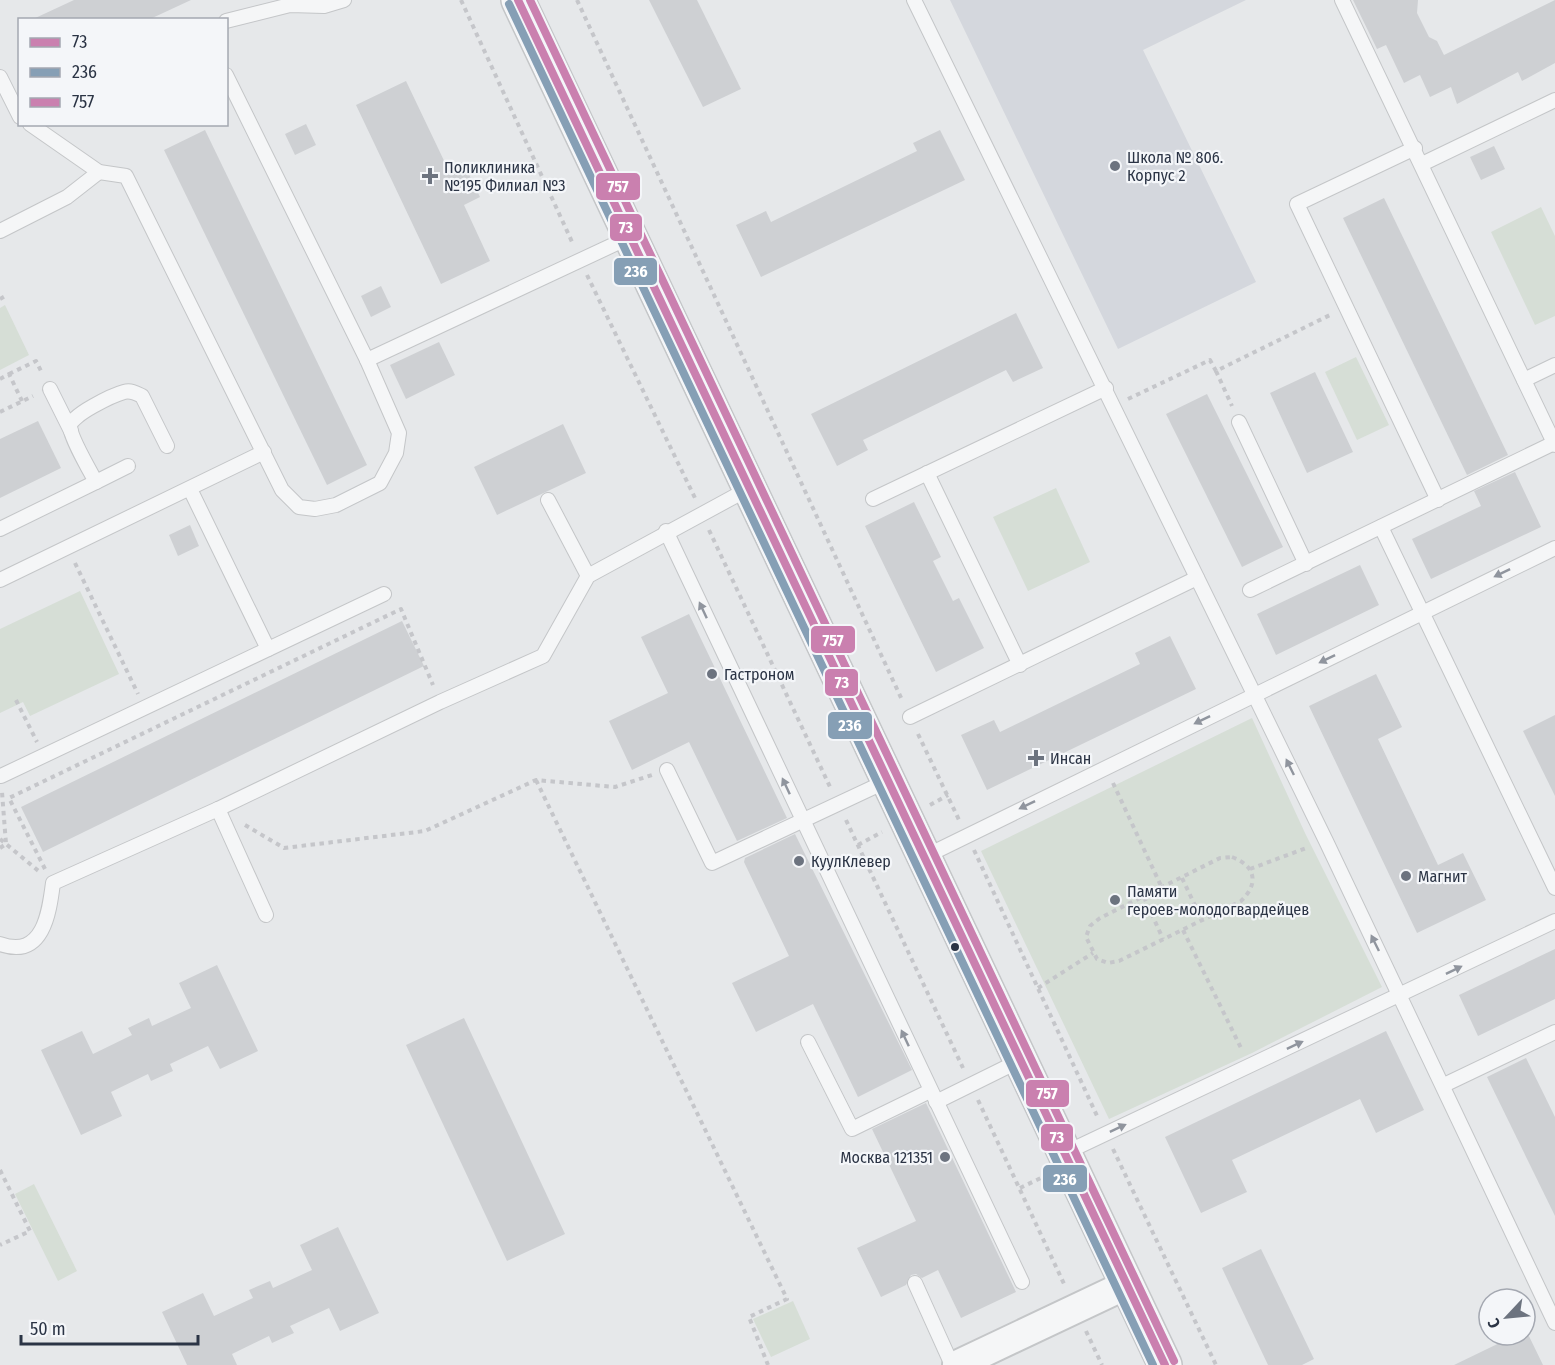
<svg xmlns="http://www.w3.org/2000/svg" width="1555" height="1365" viewBox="0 0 1555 1365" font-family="'Fira Sans Condensed',sans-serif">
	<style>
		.built { fill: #d4d7dd }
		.green { fill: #d6ded6 }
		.building { fill: #ced0d3 }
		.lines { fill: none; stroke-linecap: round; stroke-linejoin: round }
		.lane-casing { stroke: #c4c6c8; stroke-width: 16 }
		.street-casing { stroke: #c4c6c8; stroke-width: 32 }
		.secondary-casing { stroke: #c4c6c8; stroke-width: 36 }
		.path { stroke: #c5c6ca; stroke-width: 4; stroke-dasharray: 4.5 4.5; stroke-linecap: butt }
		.lane { stroke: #f5f6f7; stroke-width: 14 }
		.street { stroke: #f5f6f7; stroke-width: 28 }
		.secondary { stroke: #f8f8f8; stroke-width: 33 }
		.bus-1-casing { stroke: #f4f6f9; stroke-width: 12 }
		.bus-2-casing { stroke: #f4f6f9; stroke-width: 12 }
		.bus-3-casing { stroke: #f4f6f9; stroke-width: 12 }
		.bus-1 { stroke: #ca80af; stroke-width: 8 }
		.bus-2 { stroke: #869fb5; stroke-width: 8 }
		.bus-3 { stroke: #ca80af; stroke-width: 8 }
		.oneway { fill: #90959e }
		.poi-dot { fill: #6c737f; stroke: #f4f6f9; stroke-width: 2 }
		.bus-dot { fill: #2b3445; stroke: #f4f6f9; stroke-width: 2 }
		.labels { text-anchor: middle; stroke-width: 4.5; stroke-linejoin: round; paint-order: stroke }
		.poi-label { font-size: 16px; fill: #2b3445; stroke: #f4f6f9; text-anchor: start }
		.line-badge { stroke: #f4f6f9; stroke-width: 2 }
		.badge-label { font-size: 16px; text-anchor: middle; font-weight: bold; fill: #fff }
	</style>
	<rect width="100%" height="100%" fill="#e6e8ea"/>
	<polygon class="built" points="950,0 1246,0 1143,50 1256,282 1118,349"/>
	<g class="green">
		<polygon points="1541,207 1555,236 1555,316 1535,325 1491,232"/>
		<polygon points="5,305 29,355 0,370 0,308"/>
		<polygon points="1356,357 1389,425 1357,440 1325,372"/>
		<polygon points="1056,488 1090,562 1028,591 993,517"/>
		<polygon points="80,591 119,674 30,716 23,702 0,713 0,629"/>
		<polygon points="1252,718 1305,833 1382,987 1252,1053 1109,1119 981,851"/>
		<polygon points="34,1184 77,1271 58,1281 15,1194"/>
		<polygon points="793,1301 810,1339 771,1357 753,1319"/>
	</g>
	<g class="building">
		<polygon points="74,0 191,0 148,20 31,20"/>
		<polygon points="649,0 697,0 741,89 703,107"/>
		<polygon points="1353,0 1418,0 1417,13 1429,37 1437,41 1444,55 1555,0 1555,63 1522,81 1518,72 1457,104 1451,87 1430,97 1420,75 1404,83 1386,45 1377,49"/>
		<polygon points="406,81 448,169 463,162 480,197 464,205 490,261 441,284 356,105"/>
		<polygon points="306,124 316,145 295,155 285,134"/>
		<polygon points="205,130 367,465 327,485 164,150"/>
		<polygon points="940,130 965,180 761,277 736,225 766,211 771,222 917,151 913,143"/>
		<polygon points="1494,146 1505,169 1481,180 1470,157"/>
		<polygon points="1384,198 1508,455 1467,475 1343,218"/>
		<polygon points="381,286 391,307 371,317 361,296"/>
		<polygon points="1016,313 1043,368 1013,382 1006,370 863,440 868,450 837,466 811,414"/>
		<polygon points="439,342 455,375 406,399 390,365"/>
		<polygon points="1315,372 1353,452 1307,473 1270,393"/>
		<polygon points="1207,394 1283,547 1242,567 1166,414"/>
		<polygon points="38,421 61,468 0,498 0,439"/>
		<polygon points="563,424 586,473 497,515 474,467"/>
		<polygon points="1515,472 1541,527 1431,579 1412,539 1481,506 1474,491"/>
		<polygon points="914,502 941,557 933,561 953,601 959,598 984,648 936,672 865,526"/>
		<polygon points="190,525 199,546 178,556 169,535"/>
		<polygon points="1360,565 1379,605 1276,655 1257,614"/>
		<polygon points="689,614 787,818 737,841 689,742 632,770 609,721 668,693 641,637"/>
		<polygon points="402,621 424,666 43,852 21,807"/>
		<polygon points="1170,636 1196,689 987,790 961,735 994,720 1000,732 1140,664 1135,653"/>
		<polygon points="1376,674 1402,727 1378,739 1438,865 1463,853 1486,900 1417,933 1309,706"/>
		<polygon points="1555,715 1555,796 1523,731"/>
		<polygon points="795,834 912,1070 858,1097 813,1004 756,1032 732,983 789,956 744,862 745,858"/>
		<polygon points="1555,949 1555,999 1478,1036 1459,995"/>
		<polygon points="217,965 258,1051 220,1069 208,1046 170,1064 173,1071 151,1081 148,1074 111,1092 122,1116 81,1135 41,1050 82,1031 93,1054 132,1035 128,1028 149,1018 152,1026 191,1008 179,983"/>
		<polygon points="464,1018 565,1234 507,1261 406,1045"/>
		<polygon points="1386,1031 1424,1110 1376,1133 1360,1099 1232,1160 1247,1192 1201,1213 1165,1137"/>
		<polygon points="1526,1058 1555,1117 1555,1216 1487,1077"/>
		<polygon points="926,1103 1016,1292 961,1318 938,1270 922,1278 916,1274 911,1275 906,1285 881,1297 857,1248 916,1221 872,1129"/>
		<polygon points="338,1227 379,1313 340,1331 329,1308 290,1326 294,1333 272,1343 269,1336 232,1354 237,1365 187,1365 162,1312 203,1293 214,1316 253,1298 249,1290 270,1281 273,1288 312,1270 300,1245"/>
		<polygon points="1261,1249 1314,1359 1302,1365 1268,1365 1222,1268"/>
		<polygon points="1526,1330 1543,1365 1454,1365 1516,1335 1525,1335"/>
	</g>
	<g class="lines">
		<g class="lane-casing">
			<g id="lane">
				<polyline points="914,0 1326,841 1555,1323"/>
				<polyline points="1342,0 1555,445"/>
				<polyline points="226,21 290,5 324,6 344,0"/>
				<polyline points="0,77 20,117"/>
				<polyline points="30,124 99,172 126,176 282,490 299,507 315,509 336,505 380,483 396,453 399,433 367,360 226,75"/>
				<polyline points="1415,148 1297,204 1438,500"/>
				<polyline points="1422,164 1555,100"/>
				<polyline points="0,231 67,197 99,172"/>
				<polyline points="367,360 630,237"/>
				<polyline points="1524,380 1555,365"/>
				<polyline points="50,389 71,431"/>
				<polyline points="1239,422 1306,564"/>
				<polyline points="927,473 1020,665"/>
				<polyline points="96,482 128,466"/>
				<polyline points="190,489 268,649"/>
				<polyline points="873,499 1106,388"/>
				<polyline points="548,500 588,576"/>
				<polyline points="1381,527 1555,888"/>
				<path d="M0,529L96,482C90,471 70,437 70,426C71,415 113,395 124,392C131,390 136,393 142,396L167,446"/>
				<polyline points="666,531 1022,1282"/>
				<polyline points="0,580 264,452"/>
				<polyline points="1250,590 1554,443"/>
				<polyline points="910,717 1197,578"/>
				<polyline points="667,770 712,863 889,780"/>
				<polyline points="1,776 384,594"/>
				<polyline points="218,809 266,915"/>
				<polyline points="924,857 1555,548"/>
				<path d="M0,944C43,959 49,914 53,883L218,809L440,702L543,656L588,576L750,488"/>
				<polyline points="808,1042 852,1129 930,1091"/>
				<polyline points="1444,1085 1555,1032"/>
				<polyline points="936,1102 1021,1060"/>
				<polyline points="1065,1153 1555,921"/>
				<polyline points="915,1283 952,1365"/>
			</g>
		</g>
		<g class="street-casing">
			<polyline id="street" points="957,1365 1128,1284"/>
		</g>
		<g class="secondary-casing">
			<polyline id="secondary" points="518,0 1165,1365"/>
		</g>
		<g class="path">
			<polyline points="461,0 573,244"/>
			<polyline points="577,0 903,702"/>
			<polyline points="587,275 695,498"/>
			<polyline points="0,299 7,295"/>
			<polyline points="1216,371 1232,406"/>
			<polyline points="9,374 36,361 42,373"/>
			<polyline points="0,379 9,374 22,401"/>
			<polyline points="1128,399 1210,360 1216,371 1330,315"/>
			<polyline points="0,412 33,396"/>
			<polyline points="709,530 831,789"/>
			<polyline points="75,563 138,694"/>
			<polyline points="16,700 37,742"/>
			<polyline points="918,734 960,822"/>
			<polyline points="536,780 787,1299 749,1317 768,1365"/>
			<polyline points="1113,783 1162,888"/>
			<polyline points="930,805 948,795"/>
			<polyline points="846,820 963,1068"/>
			<polyline points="245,825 284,848 425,831 536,780 615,787 652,775"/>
			<polyline points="0,839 41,873"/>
			<polyline points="858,845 882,832"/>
			<polyline points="0,848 6,844 2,792"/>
			<polyline points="974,850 1098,1118"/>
			<path d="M1232,857C1256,866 1259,884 1241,901L1119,961L1108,963L1097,959L1086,937L1090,926L1100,918L1220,858Z"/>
			<polyline points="45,869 9,798 401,609 433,685"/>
			<polyline points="1250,869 1309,847"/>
			<polyline points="1182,878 1202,920"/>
			<polyline points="1144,897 1163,939"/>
			<polyline points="1183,930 1242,1050"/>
			<polyline points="1038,988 1093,953"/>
			<polyline points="978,1100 1065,1286"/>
			<polyline points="1113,1149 1216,1365"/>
			<polyline points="0,1170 30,1231 0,1245"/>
			<polyline points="1020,1188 1045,1176"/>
			<polyline points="1086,1331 1102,1365"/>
		</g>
		<use href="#lane" class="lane"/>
		<use href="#street" class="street"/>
		<use href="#secondary" class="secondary"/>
		<g class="bus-1-casing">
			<polyline id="bus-1" points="518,0 1165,1365"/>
		</g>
		<g class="bus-2-casing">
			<polyline id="bus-2" points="509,4 1153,1365"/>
		</g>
		<g class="bus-3-casing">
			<polyline id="bus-3" points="530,0 1174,1361"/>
		</g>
		<use href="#bus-1" class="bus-1"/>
		<use href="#bus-2" class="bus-2"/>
		<use href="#bus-3" class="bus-3"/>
	</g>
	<defs><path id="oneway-solid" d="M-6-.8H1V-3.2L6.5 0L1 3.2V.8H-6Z" transform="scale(1.5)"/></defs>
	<g class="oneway">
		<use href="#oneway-solid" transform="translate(1502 573) rotate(154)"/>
		<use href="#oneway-solid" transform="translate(703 610) rotate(-115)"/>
		<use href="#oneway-solid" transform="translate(1327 659) rotate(154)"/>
		<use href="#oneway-solid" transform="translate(1202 720) rotate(154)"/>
		<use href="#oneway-solid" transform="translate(1290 767) rotate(-116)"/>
		<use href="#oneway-solid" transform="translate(786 786) rotate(-115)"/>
		<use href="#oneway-solid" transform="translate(1027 805) rotate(154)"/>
		<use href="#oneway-solid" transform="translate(1375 943) rotate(-116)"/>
		<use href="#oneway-solid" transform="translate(1454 970) rotate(-26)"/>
		<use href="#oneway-solid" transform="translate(905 1038) rotate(-115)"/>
		<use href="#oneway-solid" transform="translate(1295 1045) rotate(-25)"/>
		<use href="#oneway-solid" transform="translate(1118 1128) rotate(-25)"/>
	</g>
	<g class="poi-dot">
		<circle cx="1115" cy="166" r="6"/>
		<path d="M427 167h6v6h6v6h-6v6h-6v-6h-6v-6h6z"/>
		<circle cx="712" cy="674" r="6"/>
		<path d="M1033 749h6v6h6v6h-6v6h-6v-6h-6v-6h6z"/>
		<circle cx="799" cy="861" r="6"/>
		<circle cx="1406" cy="876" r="6"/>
		<circle cx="1115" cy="900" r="6"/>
		<circle cx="945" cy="1157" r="6"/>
	</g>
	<circle class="bus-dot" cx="955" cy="947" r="5"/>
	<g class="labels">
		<g class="poi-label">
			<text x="1127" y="163">Школа № 806.<tspan x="1127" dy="18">Корпус 2</tspan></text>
			<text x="444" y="173">Поликлиника<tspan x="444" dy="18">№195 Филиал №3</tspan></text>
			<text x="724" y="680">Гастроном</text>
			<text x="1050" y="764">Инсан</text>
			<text x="811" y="867">КуулКлевер</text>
			<text x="1418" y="882">Магнит</text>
			<text x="1127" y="897">Памяти<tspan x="1127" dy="18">героев-молодогвардейцев</tspan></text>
			<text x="933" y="1163" text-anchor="end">Москва 121351</text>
		</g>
	</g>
	<g class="line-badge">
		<rect x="595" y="172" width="46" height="29" rx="6" fill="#ca80af"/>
		<rect x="609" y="213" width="34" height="29" rx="6" fill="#ca80af"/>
		<rect x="613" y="257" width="45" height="29" rx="6" fill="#869fb5"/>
		<rect x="810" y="625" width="46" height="29" rx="6" fill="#ca80af"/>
		<rect x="824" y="668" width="35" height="29" rx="6" fill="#ca80af"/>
		<rect x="827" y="711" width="46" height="29" rx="6" fill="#869fb5"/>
		<rect x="1025" y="1079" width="45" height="29" rx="6" fill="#ca80af"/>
		<rect x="1040" y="1123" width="34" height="29" rx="6" fill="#ca80af"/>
		<rect x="1042" y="1164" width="46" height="29" rx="6" fill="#869fb5"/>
	</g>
	<g class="badge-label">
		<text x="618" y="192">757</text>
		<text x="626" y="233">73</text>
		<text x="636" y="277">236</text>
		<text x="833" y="646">757</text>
		<text x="842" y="688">73</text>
		<text x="850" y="731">236</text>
		<text x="1047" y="1099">757</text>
		<text x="1057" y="1143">73</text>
		<text x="1065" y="1185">236</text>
	</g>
	<rect x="18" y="18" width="210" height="108" fill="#f4f6f9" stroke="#a4a8b1" stroke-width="1.5"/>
	<rect x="30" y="38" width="30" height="9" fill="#ca80af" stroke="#a4a8b1" stroke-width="1.5"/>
	<text x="72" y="48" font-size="18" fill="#2b3445">73</text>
	<rect x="30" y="68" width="30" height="9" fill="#869fb5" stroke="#a4a8b1" stroke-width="1.5"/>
	<text x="72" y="78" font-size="18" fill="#2b3445">236</text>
	<rect x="30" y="98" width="30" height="9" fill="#ca80af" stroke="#a4a8b1" stroke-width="1.5"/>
	<text x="72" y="108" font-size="18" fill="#2b3445">757</text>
	<g transform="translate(1507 1317) rotate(244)"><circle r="28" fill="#f4f6f9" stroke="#a4a8b1" stroke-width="1.5"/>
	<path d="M0-4.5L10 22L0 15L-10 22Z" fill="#6c737f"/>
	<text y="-9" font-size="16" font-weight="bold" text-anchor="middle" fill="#2b3445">С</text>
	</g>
	<path d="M21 1335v9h177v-9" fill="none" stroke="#2b3445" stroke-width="3"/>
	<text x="30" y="1335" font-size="18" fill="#2b3445" stroke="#f4f6f9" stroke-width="4.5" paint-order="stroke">50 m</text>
</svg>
